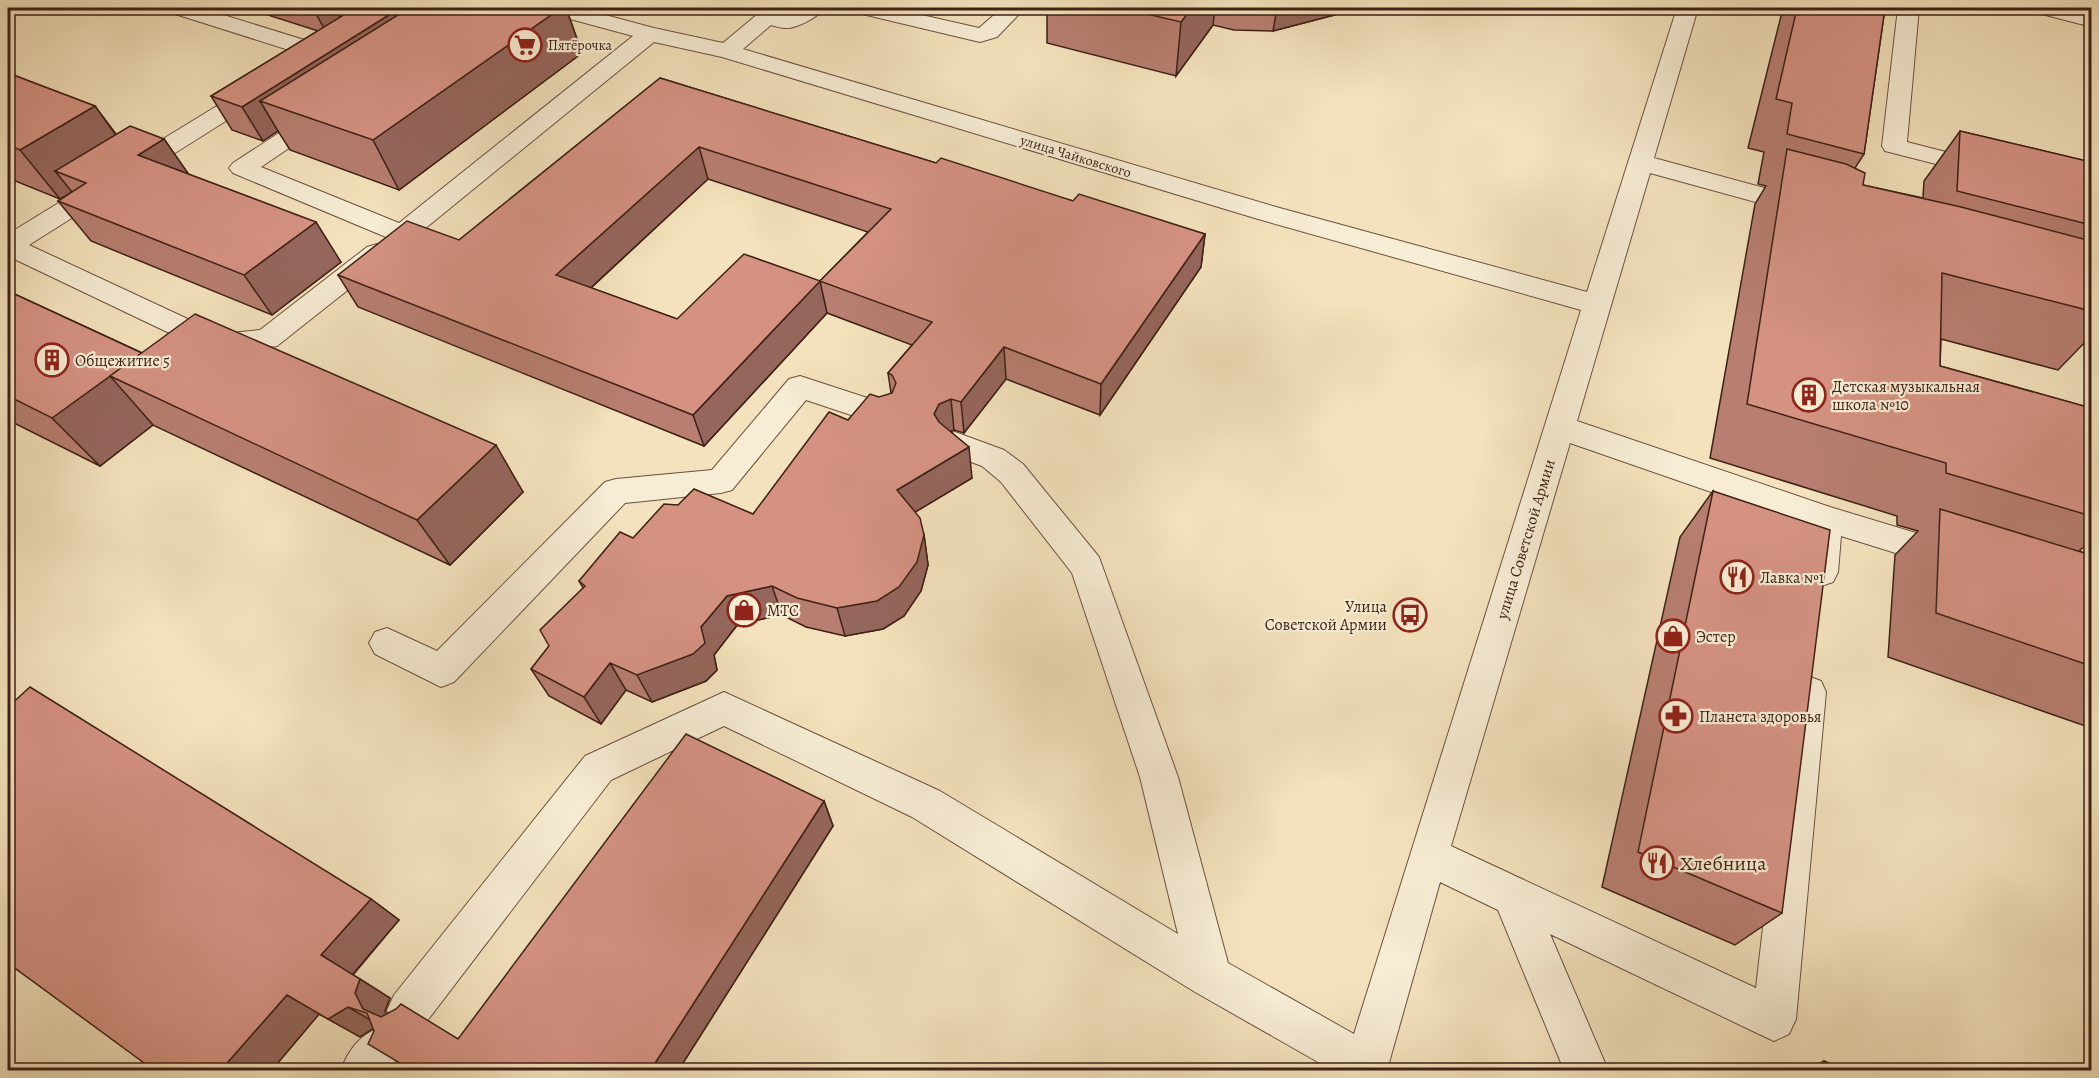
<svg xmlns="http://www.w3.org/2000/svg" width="2099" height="1078" viewBox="0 0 2099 1078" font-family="Alegreya,serif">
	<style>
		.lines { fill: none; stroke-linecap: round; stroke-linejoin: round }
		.minor-casing { stroke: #6b513e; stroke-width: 2 }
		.minor { fill: #f7ecd4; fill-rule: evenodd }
		.wall { fill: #b77e71; stroke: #3e2114; stroke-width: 1.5; fill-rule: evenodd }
		.shaded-wall { fill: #95665c; stroke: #3e2114; stroke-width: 1.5 }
		.building { fill: #d59283; stroke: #3e2114; stroke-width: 1.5; fill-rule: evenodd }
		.labels { text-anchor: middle; stroke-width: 4.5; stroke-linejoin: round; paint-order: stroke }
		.far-poi-label { font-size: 14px; fill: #3e2114; stroke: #f7ecd4; text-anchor: start }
		.far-street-label { font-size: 14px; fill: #3e2114; stroke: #f7ecd4 }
		.poi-label { font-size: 16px; fill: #3e2114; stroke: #f7ecd4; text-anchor: start }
		.street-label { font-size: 16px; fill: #3e2114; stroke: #f7ecd4 }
		.near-poi-label { font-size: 20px; fill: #3e2114; stroke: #f7ecd4; text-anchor: start }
	</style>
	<rect width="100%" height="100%" fill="#f3e2bd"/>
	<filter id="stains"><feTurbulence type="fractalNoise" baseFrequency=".00333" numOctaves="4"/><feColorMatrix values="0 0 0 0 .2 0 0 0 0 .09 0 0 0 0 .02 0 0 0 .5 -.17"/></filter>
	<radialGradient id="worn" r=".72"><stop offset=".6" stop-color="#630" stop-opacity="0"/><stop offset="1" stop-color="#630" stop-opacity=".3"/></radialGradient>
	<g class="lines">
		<g class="minor-casing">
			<g id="minor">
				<polygon points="169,8 201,8 327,47 330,52 327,57 319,59 311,57 172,13"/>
				<path d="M546,8H579L654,28L723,43L765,8H787L784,15L798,8H824C820,16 796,29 786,28C781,28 775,26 771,25L743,49L1276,207L1587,292L1677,8H1698L1654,158L1812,201L1816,207L1812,213L1803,215L1650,173L1577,421L1830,507L1959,546L1964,556L1959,566L1947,569L1841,536L1838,572L1833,582L1821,586L1809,582L1804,572L1809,526L1570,443L1451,846L1756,988L1790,692L1795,681L1808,676L1821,681L1826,692L1796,1019L1789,1034L1774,1041L1759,1034L1550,934L1608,1070H1564L1498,910L1440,882L1387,1070H1332L1195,992L912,817L724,726L611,780L424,1025L409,1032L394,1025L387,1010L394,995L585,756L724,692L940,791L1178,934L1140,777L1072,573L1001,482L982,466L944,452L940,444L944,436L955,432L966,436L1004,450L1023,464L1099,557L1178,777L1228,963L1354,1034L1581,310L1258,219L722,57L654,42L411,240L402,242L393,240L233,173L229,168L233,163L313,111L321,109L329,111L333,116L329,121L261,167L399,223L633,36L548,13Z"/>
				<polygon points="855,8 891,8 979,28 1002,8 1025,8 997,37 980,42 858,13"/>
				<polygon points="1898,8 1919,8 1907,142 1993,164 1997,169 1993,174 1984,177 1975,174 1885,151 1882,146"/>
				<polygon points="2035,8 2068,8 2092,14 2092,27 2038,13"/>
				<polygon points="259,83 267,85 271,90 267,95 29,245 220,334 260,330 367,247 377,244 387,247 390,253 387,259 277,346 217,354 207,351 8,256 8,234 251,85"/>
				<polygon points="800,376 895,407 899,415 895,423 884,426 806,400 732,490 721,493 625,503 454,682 441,687 375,654 369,643 375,632 387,628 437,651 605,482 616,479 712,470 789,379"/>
				<path d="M380,1027L396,1033L402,1049L391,1070H341C348,1050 360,1035 380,1027Z"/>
			</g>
		</g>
		<use href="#minor" class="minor"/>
	</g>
	<g class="wall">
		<polygon points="246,8 566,8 582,53 399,190 290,150 278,131 263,141 232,130 211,96 318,31"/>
		<polygon points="898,8 933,8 926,14"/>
		<polygon points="1047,8 1343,8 1338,14 1273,31 1234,30 1213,25 1176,76 1047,43"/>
		<polygon points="1783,8 1885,8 1864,154 1855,168 1863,185 1923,198 1924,181 1960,131 2091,162 2091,336 2058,370 1941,339 1940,366 2091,408 2091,541 2079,551 2091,555 2091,728 1888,657 1895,555 1918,531 1897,525 1897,516 1710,458 1755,204 1766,186 1758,184 1764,152 1748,148"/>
		<polygon points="8,73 95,106 116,134 164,139 188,174 341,262 272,315 91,241 58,201 60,199 8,178"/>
		<path d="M660,78L936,163L1073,201L1205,234L1201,267L1100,415L1006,379L964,433L954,430L950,432L972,478L915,512L924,535L928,565L921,591L904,616L883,629L845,636L806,627L782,615L738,624L714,655L717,670L706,681L652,702L626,690L601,724L549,696L531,669L549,646L583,588L579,581L633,538L753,514L848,420L891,393L888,373L912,345L827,313L704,446L358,307L338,275L459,240ZM708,179L868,232L820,281L677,319L591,288Z"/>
		<polygon points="8,291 142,353 523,492 450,565 153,425 100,466 8,420"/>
		<polygon points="1713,491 1782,913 1735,945 1602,887 1680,537"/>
		<polygon points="824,801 833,826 678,1071 413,1071 374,1031 373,1029 360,1037 319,1014 271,1071 155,1071 371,899 399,920 353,975 390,998 385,1011 386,1014 458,1039"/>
		<polygon points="1824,1061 1845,1071 1804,1071"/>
	</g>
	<g class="shaded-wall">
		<polygon points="313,8 366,8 347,13 335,9 343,23 327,34"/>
		<polygon points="400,8 444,8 260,101 278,131 263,141 242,107"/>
		<polygon points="561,8 566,8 582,53 399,190 373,140"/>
		<polygon points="926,8 933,8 926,14"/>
		<polygon points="1192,8 1215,8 1213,25 1176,76 1181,22"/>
		<polygon points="1277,8 1343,8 1338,14 1273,31"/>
		<polygon points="95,106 131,156 55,171 72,192 60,199 20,150"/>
		<polygon points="164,139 192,179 138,155"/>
		<polygon points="699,147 708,179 570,307 556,275"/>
		<polygon points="316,222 341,262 272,315 244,275"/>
		<polygon points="1205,234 1201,267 1100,415 1101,384"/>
		<polygon points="820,281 827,313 704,446 693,415"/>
		<polygon points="1004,347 1006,379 964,433 961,402"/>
		<polygon points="142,353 110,376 153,425 100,466 52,418"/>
		<polygon points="951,399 954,430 942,435 934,414 939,404"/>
		<polygon points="496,445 523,492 450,565 417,520"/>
		<polygon points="969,447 972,478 902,520 897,490"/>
		<polygon points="924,535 928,565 921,591 904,616 883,629 845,636 837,608"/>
		<polygon points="772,586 782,615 738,624 714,655 717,670 706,681 652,702 637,675 701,627 727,596"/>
		<polygon points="610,663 626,690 601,724 584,697"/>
		<polygon points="824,801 833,826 678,1071 650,1071"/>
		<polygon points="371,899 399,920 352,975 321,955"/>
		<polygon points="360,979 390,998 385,1011 393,1027 363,1009 355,993"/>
		<polygon points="287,995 320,1013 271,1071 220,1071"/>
		<polygon points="348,1007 379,1025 360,1037 328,1019"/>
	</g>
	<g class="building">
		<polygon points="338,8 400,8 242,107 211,96 347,13 335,9"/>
		<polygon points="409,8 561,8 373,140 260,101"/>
		<polygon points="1121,8 1192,8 1181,22"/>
		<polygon points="1797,8 1885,8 1864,154 1787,134 1792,103 1776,99"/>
		<polygon points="8,73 95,106 20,150 8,145"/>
		<path d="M660,78L936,163L941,158L1073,201L1079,194L1205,234L1101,384L1004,347L961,402L951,399L939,404L934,414L939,422L969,447L897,490L920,518L924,535L917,562L899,587L877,601L837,608L797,598L772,586L727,596L701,627L705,643L693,654L637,675L610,663L584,697L531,669L549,646L540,630L585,586L579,581L620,532L633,538L664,504L678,505L694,489L753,514L829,412L848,420L870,394L879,397L892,393L896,383L892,375L888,373L932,322L820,281L693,415L338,275L407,221L459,240ZM699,147L891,209L820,281L744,254L677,319L556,275Z"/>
		<polygon points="130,126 164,139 138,155 316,222 244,275 58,201 86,183 55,171"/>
		<polygon points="1960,131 2091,162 2091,225 1957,191"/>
		<polygon points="1787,149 1846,164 1865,173 1863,185 1961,207 2091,241 2091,311 1942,273 1940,366 2091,408 2091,516 1946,473 1946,463 1747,404"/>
		<polygon points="8,291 142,353 52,418 8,396"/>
		<polygon points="195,314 496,445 417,520 110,376"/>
		<polygon points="1713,491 1830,530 1782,913 1638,852"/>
		<polygon points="1940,509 2091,555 2091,666 1936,613"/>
		<polygon points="30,687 371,899 321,955 360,979 355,993 363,1009 381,1017 396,1009 401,1004 458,1039 686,734 824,801 650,1071 413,1071 368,1044 374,1031 367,1013 348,1007 328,1019 287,995 220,1071 155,1071 8,963 8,707"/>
		<polygon points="1824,1061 1845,1071 1823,1071"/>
	</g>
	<defs>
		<g id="supermarket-ring" transform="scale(1.725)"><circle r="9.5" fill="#f7ecd4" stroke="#8f2418" stroke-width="1.5"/><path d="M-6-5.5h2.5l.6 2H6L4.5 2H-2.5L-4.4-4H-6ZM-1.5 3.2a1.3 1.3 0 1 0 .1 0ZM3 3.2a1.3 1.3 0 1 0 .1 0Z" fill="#8f2418"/></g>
		<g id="building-ring" transform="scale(1.725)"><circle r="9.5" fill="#f7ecd4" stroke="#8f2418" stroke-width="1.5"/><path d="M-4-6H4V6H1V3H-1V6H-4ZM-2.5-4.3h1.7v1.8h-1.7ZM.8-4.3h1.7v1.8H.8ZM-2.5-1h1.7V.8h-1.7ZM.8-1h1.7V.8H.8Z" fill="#8f2418"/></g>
		<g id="restaurant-ring" transform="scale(1.725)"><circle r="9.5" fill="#f7ecd4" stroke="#8f2418" stroke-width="1.5"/><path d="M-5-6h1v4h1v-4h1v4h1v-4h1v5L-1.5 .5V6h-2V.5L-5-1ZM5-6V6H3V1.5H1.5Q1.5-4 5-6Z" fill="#8f2418"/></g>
		<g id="shop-ring" transform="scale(1.725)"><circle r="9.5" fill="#f7ecd4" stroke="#8f2418" stroke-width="1.5"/><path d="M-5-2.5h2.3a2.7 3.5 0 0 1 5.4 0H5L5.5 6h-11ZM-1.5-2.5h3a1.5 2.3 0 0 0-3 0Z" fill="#8f2418"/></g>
		<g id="bus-ring" transform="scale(1.725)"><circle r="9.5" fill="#f7ecd4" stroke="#8f2418" stroke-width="1.5"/><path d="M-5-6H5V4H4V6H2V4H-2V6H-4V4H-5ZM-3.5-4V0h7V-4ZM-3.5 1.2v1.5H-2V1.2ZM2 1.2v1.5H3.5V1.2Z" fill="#8f2418"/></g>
		<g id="pharmacy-ring" transform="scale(1.725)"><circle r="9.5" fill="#f7ecd4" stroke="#8f2418" stroke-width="1.5"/><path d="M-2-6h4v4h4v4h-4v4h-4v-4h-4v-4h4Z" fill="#8f2418"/></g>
	</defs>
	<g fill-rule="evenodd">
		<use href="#supermarket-ring" x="525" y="45"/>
		<use href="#building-ring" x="52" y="360"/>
		<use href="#building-ring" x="1809" y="395"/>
		<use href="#restaurant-ring" x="1737" y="577"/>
		<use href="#shop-ring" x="744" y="610"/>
		<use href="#bus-ring" x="1410" y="615"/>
		<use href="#shop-ring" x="1673" y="636"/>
		<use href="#pharmacy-ring" x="1676" y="716"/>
		<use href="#restaurant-ring" x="1657" y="863"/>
	</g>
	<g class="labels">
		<g class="far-poi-label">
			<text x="548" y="50">Пятёрочка</text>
		</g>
		<g class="far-street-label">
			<text transform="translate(1076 156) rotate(17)" y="5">улица Чайковского</text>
		</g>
		<g class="poi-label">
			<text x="75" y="366">Общежитие 5</text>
			<text x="1832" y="392">Детская музыкальная<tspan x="1832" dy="18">школа №10</tspan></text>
			<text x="1760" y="583">Лавка №1</text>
			<text x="1387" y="612" text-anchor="end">Улица<tspan x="1387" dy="18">Советской Армии</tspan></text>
			<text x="767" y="616">МТС</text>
			<text x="1696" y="642">Эстер</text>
			<text x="1699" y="722">Планета здоровья</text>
		</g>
		<g class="street-label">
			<text transform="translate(1525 539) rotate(-73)" y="6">улица Советской Армии</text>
		</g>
		<g class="near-poi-label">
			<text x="1680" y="870">Хлебница</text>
		</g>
	</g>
	<rect width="2099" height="1078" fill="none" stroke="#f3e2bd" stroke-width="30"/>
	<rect x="9" y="9" width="2081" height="1060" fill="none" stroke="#3e2114" stroke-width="3"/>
	<rect x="15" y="15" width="2069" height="1048" fill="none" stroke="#3e2114" stroke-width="1.5"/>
	<rect width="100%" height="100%" filter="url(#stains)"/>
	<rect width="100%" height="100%" fill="url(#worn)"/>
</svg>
